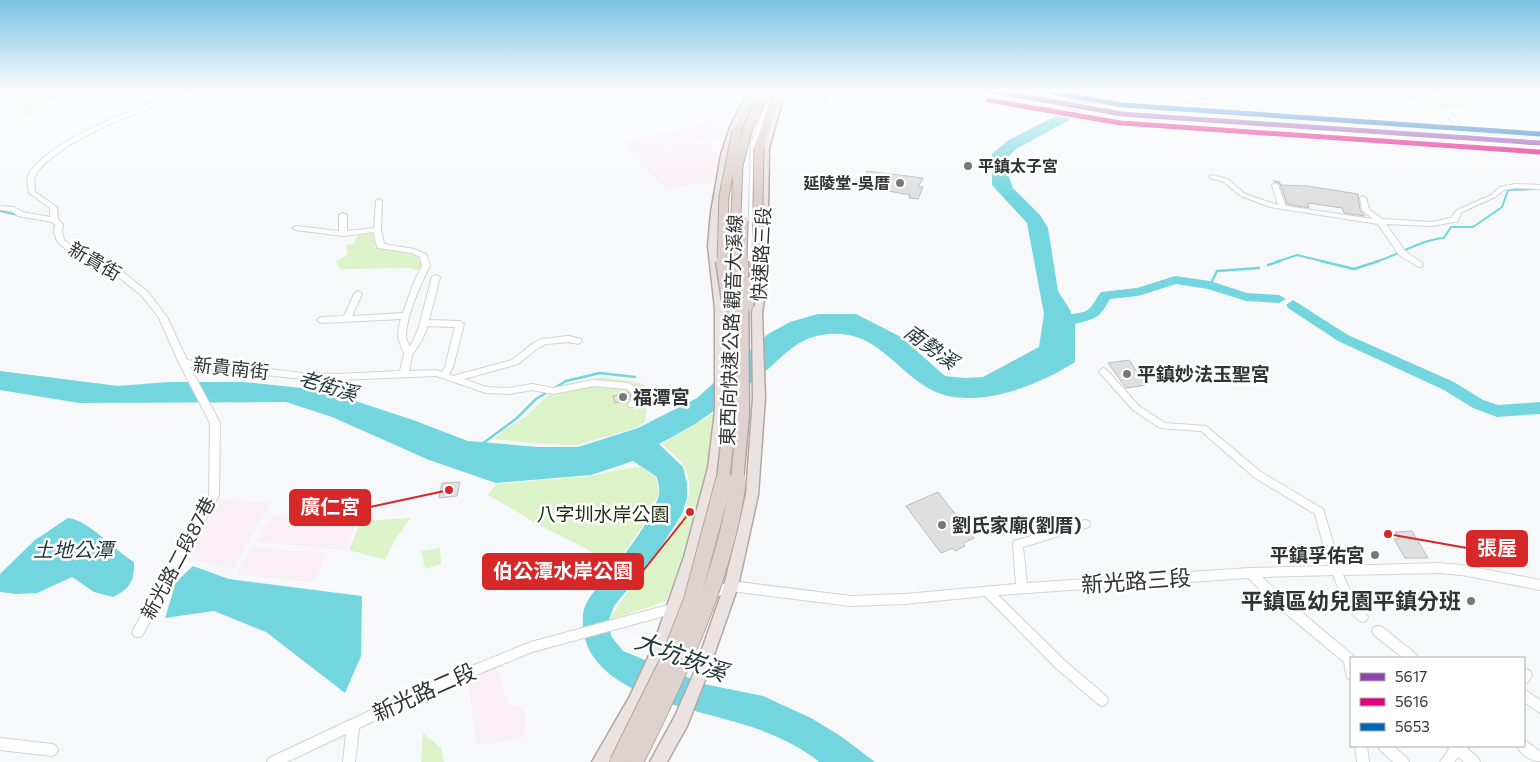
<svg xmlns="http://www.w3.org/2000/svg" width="1540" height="762" viewBox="0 0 1540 762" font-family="Commissioner,'Noto Sans TC',sans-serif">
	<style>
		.industrial { fill: #faeff4 }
		.green { fill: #dcf2c9 }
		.water { fill: #73d6df }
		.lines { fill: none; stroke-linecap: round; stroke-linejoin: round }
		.stream-far1 { stroke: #73d6df; stroke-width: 2 }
		.stream { stroke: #73d6df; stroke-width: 2.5 }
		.river { fill: #73d6df; fill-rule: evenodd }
		.building { fill: #dfdfe0; stroke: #bdbdbd }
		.minor-casing { stroke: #d3d3d4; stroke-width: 2 }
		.major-casing { stroke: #b3a6a3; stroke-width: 3 }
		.highway-casing { stroke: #b3a6a3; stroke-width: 3 }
		.minor { fill: #fefefe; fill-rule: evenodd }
		.major { fill: #ebe3e1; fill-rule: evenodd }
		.highway { fill: #ded1ce; fill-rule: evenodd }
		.highway-bridge-far2-casing { stroke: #b3a6a3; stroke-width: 11; stroke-linecap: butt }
		.highway-bridge-far1-casing { stroke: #b3a6a3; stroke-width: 15; stroke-linecap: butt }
		.highway-bridge-casing { stroke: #b3a6a3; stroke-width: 18; stroke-linecap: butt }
		.highway-bridge-far2 { stroke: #ded1ce; stroke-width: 9 }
		.highway-bridge-far1 { stroke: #ded1ce; stroke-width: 12 }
		.highway-bridge { stroke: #ded1ce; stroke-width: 16 }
		.bus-1-casing { stroke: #fff; stroke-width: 8 }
		.bus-2-casing { stroke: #fff; stroke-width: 8 }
		.bus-3-casing { stroke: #fff; stroke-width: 8 }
		.bus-1 { stroke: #8e44ad; stroke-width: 5 }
		.bus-2 { stroke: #e5007d; stroke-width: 5 }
		.bus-3 { stroke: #0065bd; stroke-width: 5 }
		.poi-dot { fill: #777879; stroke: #fff; stroke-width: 2 }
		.labels { text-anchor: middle; stroke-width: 5; stroke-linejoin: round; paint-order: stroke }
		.far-poi-label { font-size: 16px; font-weight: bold; fill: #323334; stroke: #fff; text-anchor: start }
		.street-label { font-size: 19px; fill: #323334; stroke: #fff }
		.poi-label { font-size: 19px; font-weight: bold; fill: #323334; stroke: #fff; text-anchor: start }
		.park-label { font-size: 19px; fill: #21310f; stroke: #fff }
		.water-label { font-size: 20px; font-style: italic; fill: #21383a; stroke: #fff }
		.near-street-label { font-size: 22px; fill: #323334; stroke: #fff }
		.near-poi-label { font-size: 22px; font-weight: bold; fill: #323334; stroke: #fff; text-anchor: end }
		.near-water-label { font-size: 24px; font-style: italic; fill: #21383a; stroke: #fff }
		.leader { fill: none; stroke: #d62828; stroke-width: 2 }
		.callout-dot { fill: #d62828; stroke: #fff; stroke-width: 2 }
		.callout { fill: #d62828; stroke: #d62828; stroke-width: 2 }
		.callout-label { font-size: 20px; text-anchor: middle; font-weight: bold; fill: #fff }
	</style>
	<rect width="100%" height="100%" fill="#f7f8fa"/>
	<g class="industrial">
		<polygon points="709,112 721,124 728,125 724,137 634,156 624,142 702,123 698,116"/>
		<polygon points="707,142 720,154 714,182 665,189 635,157"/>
		<polygon points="216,500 271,502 232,570 206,562 180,562"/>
		<polygon points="272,516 357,521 346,550 256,542"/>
		<polygon points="252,547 327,553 314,582 236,575"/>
		<polygon points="496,666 509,706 524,706 525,737 477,746 467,677"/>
	</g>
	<g class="green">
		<polygon points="37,91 57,91 55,96 78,98 71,101 53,99 20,119 26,111 13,107"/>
		<polygon points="1458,100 1475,112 1454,107 1430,110 1424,107"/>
		<polygon points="372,232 376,248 415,255 422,264 420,271 409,268 340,269 336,262 348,254 346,245 353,244 358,235"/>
		<polygon points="604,377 641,383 648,388 645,422 637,427 578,445 540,444 495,439 502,431 524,418 547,396 568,384"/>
		<path d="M717,411L708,469L685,556L666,601L610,620C627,580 711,514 684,466C679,458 669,451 662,444Z"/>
		<polygon points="641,467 656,477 659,494 640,530 616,564 604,561 589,550 541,526 488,495 496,484 591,476 617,470"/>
		<polygon points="411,518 396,538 385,560 349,550 361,521"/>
		<polygon points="440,548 441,564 425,569 421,551"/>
		<polygon points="423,733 441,748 444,762 421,762"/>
	</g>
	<g class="water">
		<path d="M1078,91H1095L1094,100L1071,119L1016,149L1006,159L1005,166L1013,188L1040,215L1048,228L1058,291L1070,310L1075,324V362C1038,386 970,413 928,388C890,365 873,326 821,335C798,339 785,354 768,369C749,385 729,401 708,415C693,426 676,435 659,444L683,467L687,483V498L682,514L656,555L614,606L609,620L611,636L623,651L704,684L763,696L811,718L842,737L875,762H819C802,747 774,735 752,727C697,708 577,695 583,616C584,600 598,587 608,575C625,554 651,522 659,495C660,490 658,482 657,477L633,461L591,475L496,483L429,460L332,417L286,402L79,403L0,390V371L118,386L168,382H243L322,390L413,420L468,441L539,447H578L638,428L697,398L768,334L790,322L818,314H856L901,337L945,376L965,378L983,377L1039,347L1044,314L1027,223L992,185V154L1007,141L1063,112Z"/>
		<path d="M68,518C89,520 115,551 134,562C135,580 130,589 113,597L94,592L72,577L37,593L16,594L0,592V574L35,540Z"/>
		<polygon points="193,566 229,579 362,596 361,656 345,693 266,632 214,611 165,618 176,582"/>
	</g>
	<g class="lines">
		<g class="stream-far1">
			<polyline points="0,211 18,215"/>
			<polyline points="1276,262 1297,255 1326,262"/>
			<path d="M1375,262C1399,255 1420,240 1444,238L1451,227H1473L1502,207L1508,190L1540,189"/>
		</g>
		<g class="stream">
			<polyline points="1321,261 1354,269 1379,261"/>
			<polyline points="1268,265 1280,261"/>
			<polyline points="1210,285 1217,271 1259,268"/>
			<polyline points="482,444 517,418 536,399 566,381 600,373 635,377"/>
		</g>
		<g class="river">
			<path d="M1175,276L1210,281L1247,293L1279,295L1286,299L1279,303L1246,301L1208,289L1176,284L1138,296L1110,299C1107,304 1103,311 1099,315C1091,322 1053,331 1047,321C1053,312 1079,317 1089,309C1094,304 1097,297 1101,292L1137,288Z"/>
			<polygon points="1293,300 1348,335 1454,382 1483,400 1498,405 1540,402 1540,414 1497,417 1473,408 1444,390 1338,341 1288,308 1286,305"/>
		</g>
	</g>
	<g class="building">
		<polygon points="804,91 832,91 826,103 800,99"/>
		<polygon points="1401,91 1434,91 1430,98 1415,100"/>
		<polygon points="867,171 923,178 918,187 923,187 918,199 909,198 910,195 878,189 881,182 864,179"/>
		<polygon points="1273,181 1280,182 1280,185 1307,186 1358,194 1360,210 1365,216 1344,213 1342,208 1308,203 1309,208 1287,204 1280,184"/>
		<polygon points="1129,360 1146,385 1126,388 1108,363"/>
		<polygon points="627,392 631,394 630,399 615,403 613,396"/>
		<polygon points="460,482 457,496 439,498 442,483"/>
		<polygon points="938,492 974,538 963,543 965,546 955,551 953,548 941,553 906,506"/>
		<polygon points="1412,531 1428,558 1405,558 1394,539 1399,539 1395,532"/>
	</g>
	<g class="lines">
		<g class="minor-casing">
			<g id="minor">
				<path d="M184,91H193L103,127L69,145L45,163L37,172L34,179L35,192L57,207L58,219L63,225L62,232L64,240L78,251L123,272L148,292L167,317L187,360L303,373L337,374L400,371L404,354L398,338L399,326L401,319L321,323L317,320L321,317L344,316L354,294L358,291L362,294L352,316L403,313L414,282L422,266L420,257L412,253L378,248L375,241L374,232L343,236L296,230L292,228L296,226L339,231V215L343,213L347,215V231L374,228L376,201L379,199L382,201L381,230L384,244L414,249L426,254L430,266C421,283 406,317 406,336C406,340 408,343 410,347L418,330L432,277L436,275L440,277L429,320L460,321L464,324L453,367L449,374L453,376L512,360L532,344L541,339L569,336L581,339L582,341L578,344L569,342L546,344L538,348L518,364L464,379L486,387L509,388L532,384L553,388L594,380L628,383L640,390C644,397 640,402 635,407H629L628,405L633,398V393L626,389L594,386L553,394L532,390L509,394L486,393L436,376L337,380L303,379L190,367L220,423L219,495L142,636L138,637L134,636L132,632L134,628L209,495L210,423L179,363L159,318L142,296L117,276L72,255L57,241L54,232L55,225L52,222L18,216L12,211L0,210V206L14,207L23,212L50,217V208L29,193C28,187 26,180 29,174C32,167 39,162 44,157C86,124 136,111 184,91ZM428,326L455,327L445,367L442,372L436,370L409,371L412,355L422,340Z"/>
				<polygon points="1518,91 1526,91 1540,99 1540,103 1531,99 1468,106 1465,104 1468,102 1526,96"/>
				<polygon points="1131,94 1240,102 1267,96 1270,98 1240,106 1174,101 1179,113 1176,115 1173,113 1168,100 1129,97 1129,95"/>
				<polygon points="775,97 778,99 772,105 757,144 755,280 751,282 747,280 751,144 766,104"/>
				<polygon points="1444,109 1448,109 1467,132 1467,134 1463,134 1444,111"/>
				<polygon points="1212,175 1228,179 1245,194 1278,205 1272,185 1275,183 1278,185 1286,206 1373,219 1362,210 1360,198 1363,196 1366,198 1369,209 1382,219 1432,222 1451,218 1457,210 1491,195 1500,187 1515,184 1540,185 1540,189 1515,188 1504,190 1495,197 1462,212 1457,222 1454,222 1432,226 1386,224 1405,251 1422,263 1423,265 1422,267 1419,267 1399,255 1378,224 1270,207 1241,196 1224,182 1210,178 1210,176"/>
				<polygon points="731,179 734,181 731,215 727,217 723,215 728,181"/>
				<polygon points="724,234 730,234 731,236 732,270 728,272 724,270"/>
				<path d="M1103,368L1106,369L1139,406L1165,423L1206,426L1261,472L1323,509L1340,566L1439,563L1462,565L1540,580V590L1462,575L1439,573L1343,575L1350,590L1368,617L1366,621L1362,622C1350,617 1338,588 1333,575L1262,577L1293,605L1355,657L1356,658H1351V680L1347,678L1344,662L1285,613L1248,578L998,595L1065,661L1106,696L1108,700L1106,704L1102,706L1098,704L1057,669L985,596L905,604L851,606L731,591L708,600L704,598L703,595L704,592L731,581L851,596L905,594L1016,584L1013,544L1014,541L1085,520L1089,521L1090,524L1089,527L1023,547L1027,583L1250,568L1329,566L1315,514L1255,478L1201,431L1160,428L1133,410L1100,373L1099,371Z"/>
				<polygon points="675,603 679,604 680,608 679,612 532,652 435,692 359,728 355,762 343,762 346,734 287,762 267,762 269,758 427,684 531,642"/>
				<polygon points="1378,626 1382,627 1416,654 1418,658 1403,658 1374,635 1372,631 1374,627"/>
				<polygon points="1526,669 1530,671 1532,675 1528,682 1524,684 1524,670"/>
				<polygon points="1524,689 1540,700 1540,713 1524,702"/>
				<polygon points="0,738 52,744 56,746 58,750 56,754 52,756 0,750"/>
				<path d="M1524,740L1540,751V761C1532,762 1520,754 1517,746H1524Z"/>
				<polygon points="1355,746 1367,746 1369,762 1357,762"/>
				<polygon points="1378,746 1393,746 1407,758 1409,762 1393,762 1380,750"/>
				<polygon points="1448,746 1465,746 1478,758 1480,762 1464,762 1458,757 1454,762 1440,762 1449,749"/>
			</g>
		</g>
		<g class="major-casing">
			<g id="major">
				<polygon points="752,91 760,91 751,101 738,127 729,155 721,212 718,246 725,309 727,411 720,468 698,557 666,650 640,706 609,762 592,762 630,696 652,649 684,557 708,468 715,411 715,309 708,246 711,212 721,155 730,127 744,100"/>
				<polygon points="776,91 784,91 779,99 782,102 769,148 767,281 762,313 765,398 758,495 738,586 707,675 687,726 667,762 650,762 675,716 693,675 724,586 746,495 753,398 752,313 757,281 761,148 774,102 771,99"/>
				<polygon points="986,91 1005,91 1122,112 1540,141 1540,145 1122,116"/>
			</g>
		</g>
		<g class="highway-casing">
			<g id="highway">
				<polygon points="754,92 758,95 741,131 734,133 733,131 750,95"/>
				<polygon points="775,96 779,99 764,148 762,150 756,150 754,148 771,99"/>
			</g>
		</g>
		<use href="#minor" class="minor"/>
		<use href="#major" class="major"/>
		<use href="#highway" class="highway"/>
		<g class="highway-bridge-far2-casing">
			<g id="highway-bridge-far2">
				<polyline points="722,262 724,196 737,131"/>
				<polyline points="734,262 738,165 748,128 765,91"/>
				<polyline points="742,262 743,221"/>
				<polyline points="757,262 759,148"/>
			</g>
		</g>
		<g class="highway-bridge-far1-casing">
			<g id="highway-bridge-far1">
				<polyline points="722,261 729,307"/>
				<polyline points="747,305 757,271 757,261"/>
				<polyline points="723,481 732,397 734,261"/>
				<polyline points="737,481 743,414 742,261"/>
			</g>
		</g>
		<g class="highway-bridge-casing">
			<g id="highway-bridge">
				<polyline points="618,762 669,659 692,600 724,480"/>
				<path d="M635,762C679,673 725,579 738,480"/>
			</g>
		</g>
		<use href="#highway-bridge-far2" class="highway-bridge-far2"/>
		<use href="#highway-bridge-far1" class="highway-bridge-far1"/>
		<use href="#highway-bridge" class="highway-bridge"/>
		<g class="bus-1-casing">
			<polyline id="bus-1" points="992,91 1122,114 1540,143"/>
		</g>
		<g class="bus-2-casing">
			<polyline id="bus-2" points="988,100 1121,123 1539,152"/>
		</g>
		<g class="bus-3-casing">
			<polyline id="bus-3" points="1043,91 1123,105 1540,134"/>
		</g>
		<use href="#bus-1" class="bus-1"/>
		<use href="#bus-2" class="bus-2"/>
		<use href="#bus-3" class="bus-3"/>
	</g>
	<linearGradient id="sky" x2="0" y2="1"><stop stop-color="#79c2e4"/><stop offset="0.46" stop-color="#fbfcfd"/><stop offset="1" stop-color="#fbfcfd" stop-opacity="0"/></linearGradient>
	<rect width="1540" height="198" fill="url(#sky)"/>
	<g class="poi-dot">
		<circle cx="968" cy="166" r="5"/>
		<circle cx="900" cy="183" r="5"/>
		<circle cx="1127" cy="374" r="5"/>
		<circle cx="623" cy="397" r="5"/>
		<circle cx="942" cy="525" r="5"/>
		<circle cx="1375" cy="555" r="5"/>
		<circle cx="1471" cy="601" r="5"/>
	</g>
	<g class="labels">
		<g class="far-poi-label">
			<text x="978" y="172">平鎮太子宮</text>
			<text x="890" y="189" text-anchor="end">延陵堂-吳厝</text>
		</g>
		<g class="street-label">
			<text transform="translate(761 254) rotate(-87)" y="7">快速路三段</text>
			<text transform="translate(95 261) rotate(30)" y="7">新貴街</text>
			<text transform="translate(731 330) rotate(-88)" y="7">東西向快速公路 觀音大溪線</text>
			<text transform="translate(231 368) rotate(6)" y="7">新貴南街</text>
			<text transform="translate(178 558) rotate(-62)" y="7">新光路二段87巷</text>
		</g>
		<g class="poi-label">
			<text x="1137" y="381">平鎮妙法玉聖宮</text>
			<text x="633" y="404">福潭宮</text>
			<text x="952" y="532">劉氏家廟(劉厝)</text>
			<text x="1365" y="562" text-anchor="end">平鎮孚佑宮</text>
		</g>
		<g class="park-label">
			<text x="603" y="521">八字圳水岸公園</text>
		</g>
		<g class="water-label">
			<text transform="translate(931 347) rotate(36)" y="7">南勢溪</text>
			<text transform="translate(328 386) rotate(17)" y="7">老街溪</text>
			<text x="73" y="557">土地公潭</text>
		</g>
		<g class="near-street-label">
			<text transform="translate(1136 581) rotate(-4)" y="8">新光路三段</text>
			<text transform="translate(424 692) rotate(-24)" y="8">新光路二段</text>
		</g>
		<g class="near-poi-label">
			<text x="1461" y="609">平鎮區幼兒園平鎮分班</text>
		</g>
		<g class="near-water-label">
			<text transform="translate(681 657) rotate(21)" y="8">大坑崁溪</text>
		</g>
	</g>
	<path class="leader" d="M449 490L370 507M1388 534L1467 548M690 512L643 571"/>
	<g class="callout-dot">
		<circle cx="449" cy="490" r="5"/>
		<circle cx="1388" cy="534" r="5"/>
		<circle cx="690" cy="512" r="5"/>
	</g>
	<g class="callout">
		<rect x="290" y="490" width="80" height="35" rx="5"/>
		<rect x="1467" y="531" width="60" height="35" rx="5"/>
		<rect x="483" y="554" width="160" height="35" rx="5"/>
	</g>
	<g class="callout-label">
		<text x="330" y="514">廣仁宮</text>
		<text x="1497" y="555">張屋</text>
		<text x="563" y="578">伯公潭水岸公園</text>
	</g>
	<rect x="1350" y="657" width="175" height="90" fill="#ffffff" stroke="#adadae"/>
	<rect x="1360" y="673" width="25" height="8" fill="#8e44ad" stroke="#adadae"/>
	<text x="1395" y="682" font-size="15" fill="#323334">5617</text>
	<rect x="1360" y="698" width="25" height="8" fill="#e5007d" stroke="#adadae"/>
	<text x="1395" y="707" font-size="15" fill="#323334">5616</text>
	<rect x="1360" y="723" width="25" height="8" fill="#0065bd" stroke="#adadae"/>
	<text x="1395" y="732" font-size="15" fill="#323334">5653</text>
</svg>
